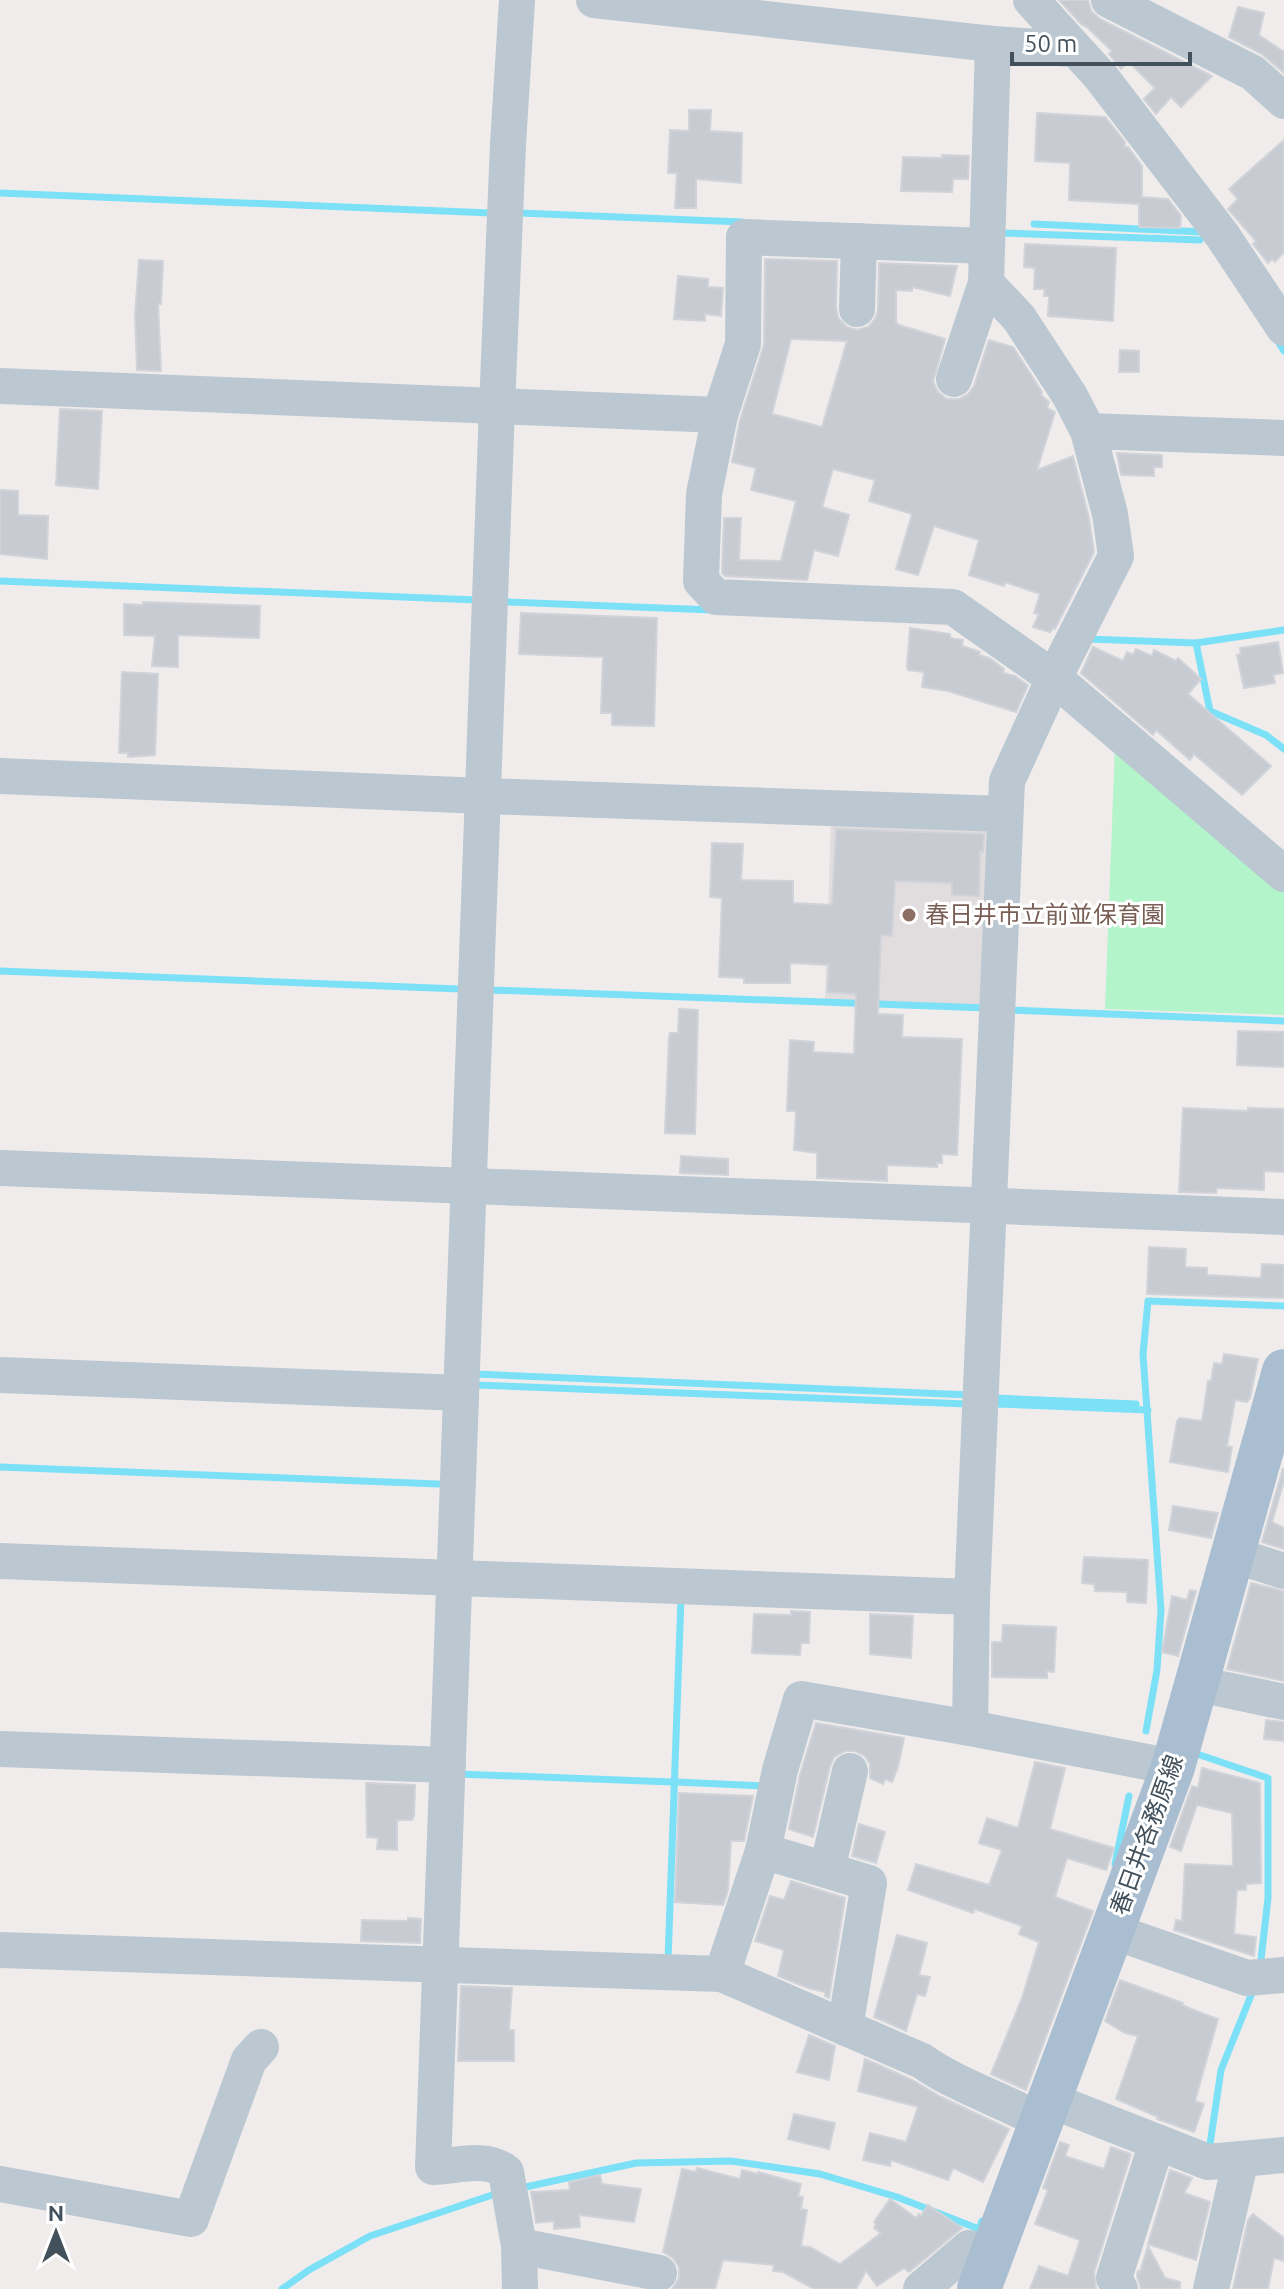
<svg xmlns="http://www.w3.org/2000/svg" width="1284" height="2289" viewBox="0 0 1284 2289" font-family="Ubuntu,'Noto Sans JP',sans-serif">
	<style>
		.education { fill: #e1ddde }
		.green { fill: #b4f4cb }
		.lines { fill: none; stroke-linecap: round; stroke-linejoin: round }
		.stream { stroke: #7ce1f6; stroke-width: 7 }
		.building { fill: #c8ccd2; stroke: #d0d3d9; stroke-width: 2; fill-rule: evenodd }
		.minor { stroke: #bbc8d1; stroke-width: 36 }
		.major { stroke: #a9bed0; stroke-width: 44 }
		.education-dot { fill: #8d6e63; stroke: #fff; stroke-width: 3 }
		.labels { text-anchor: middle; stroke-width: 6; stroke-linejoin: round; paint-order: stroke }
		.education-label { font-size: 24px; fill: #785e54; stroke: #fff; text-anchor: start }
		.street-label { font-size: 24px; fill: #43515c; stroke: #fff }
	</style>
	<rect width="100%" height="100%" fill="#f0ecec"/>
	<polygon class="education" points="831,817 993,828 987,1006 825,1001"/>
	<polygon class="green" points="1115,745 1284,888 1284,1015 1105,1009"/>
	<g class="lines">
		<g class="stream">
			<polyline points="0,193 491,213"/>
			<polyline points="520,213 742,222"/>
			<polyline points="1034,224 1203,232"/>
			<polyline points="1001,233 1200,240"/>
			<polyline points="1276,338 1284,351"/>
			<polyline points="0,581 477,600"/>
			<polyline points="507,602 712,610"/>
			<polyline points="1088,639 1196,643 1284,630"/>
			<polyline points="1196,643 1210,711 1266,735 1284,749"/>
			<polyline points="0,971 460,989"/>
			<polyline points="491,990 986,1008"/>
			<polyline points="1008,1010 1284,1021"/>
			<polyline points="475,1374 971,1395"/>
			<polyline points="476,1385 967,1404"/>
			<polyline points="995,1398 1136,1404"/>
			<polyline points="996,1404 1148,1410"/>
			<polyline points="0,1467 438,1484"/>
			<polyline points="1146,1731 1157,1670 1161,1610 1143,1354 1148,1301 1284,1306"/>
			<polyline points="1197,1754 1268,1778 1268,1898 1260,1968"/>
			<polyline points="458,1774 672,1782"/>
			<polyline points="677,1782 764,1786 764,1783"/>
			<polyline points="1115,1864 1129,1796"/>
			<polyline points="668,1961 681,1598"/>
			<polyline points="1210,2144 1221,2070 1254,1988"/>
			<polyline points="521,2188 636,2163 731,2161 820,2174 897,2197 979,2229 982,2221"/>
			<polyline points="282,2289 309,2270 370,2236 501,2192"/>
		</g>
	</g>
	<g class="building">
		<polygon points="1059,0 1088,0 1091,11 1100,19 1212,76 1181,107 1171,97 1156,114 1144,99 1155,88 1128,61 1121,69 1109,54 1112,51 1088,28 1081,24"/>
		<polygon points="1238,7 1264,13 1259,35 1284,52 1284,73 1262,54 1229,37"/>
		<polygon points="689,110 711,110 710,131 742,133 741,183 696,179 696,208 675,208 677,173 668,173 670,130 689,131"/>
		<polygon points="1037,113 1105,117 1125,142 1124,147 1128,147 1142,166 1142,197 1168,199 1181,216 1180,228 1139,227 1139,204 1069,200 1070,163 1035,161"/>
		<polygon points="1284,140 1284,252 1275,262 1272,259 1268,263 1253,244 1256,241 1228,209 1238,199 1229,189"/>
		<polygon points="942,155 969,156 968,179 953,179 952,192 901,191 903,157 942,158"/>
		<polygon points="1025,244 1116,248 1113,321 1048,316 1049,296 1044,296 1045,289 1034,289 1035,268 1024,267"/>
		<path d="M765,259L837,261L836,308L838,318L847,327L857,330L868,327L875,319L878,310L879,263L957,266L950,296L912,287V291L896,290V322L899,325L945,339L933,382L938,392L947,399H959L968,394L974,386L989,340L1013,347L1042,392L1041,395L1049,402L1047,408L1055,412L1037,470L1073,456L1089,518L1094,552L1055,629L1053,628L1050,632L1033,627L1039,614L1034,613L1040,594L1005,582L1004,586L969,575L979,540L934,526L918,575L896,569L912,514L869,501L875,480L833,469L822,507L849,515L838,556L814,550L807,580L725,576L722,573L724,518H741L739,560L781,561L796,501L751,490L756,468L732,462L740,420L764,345ZM791,339L847,341L822,427L772,414Z"/>
		<polygon points="139,260 163,261 161,304 158,304 161,371 137,370 135,315"/>
		<polygon points="678,276 708,279 708,287 723,288 721,316 705,314 705,321 674,319"/>
		<polygon points="1120,350 1139,351 1139,372 1119,372"/>
		<polygon points="60,409 102,411 98,489 56,485"/>
		<polygon points="1117,453 1162,455 1162,467 1154,467 1154,476 1121,475"/>
		<polygon points="0,490 18,491 18,515 48,516 47,559 0,554"/>
		<polygon points="143,602 260,606 259,638 178,635 178,667 152,666 155,636 124,635 124,604 143,605"/>
		<polygon points="521,613 657,618 654,726 612,725 612,713 601,713 603,657 519,654"/>
		<polygon points="910,628 950,634 950,638 963,640 962,646 980,652 979,655 989,658 1004,669 1003,673 1015,676 1028,685 1016,712 948,691 922,687 924,672 908,670 907,666"/>
		<polygon points="1278,642 1283,673 1273,675 1275,683 1244,688 1237,655 1241,654 1240,648"/>
		<polygon points="1093,647 1123,661 1127,652 1133,655 1136,649 1152,656 1154,650 1176,661 1178,658 1201,679 1188,694 1271,766 1242,795 1194,754 1190,760 1156,730 1153,735 1081,673"/>
		<polygon points="122,672 158,674 155,755 128,757 128,753 119,753"/>
		<polygon points="836,829 984,834 983,852 980,851 979,896 952,895 952,883 895,881 892,936 881,935 878,1014 903,1015 902,1037 962,1039 957,1155 942,1154 942,1163 937,1163 937,1167 887,1165 887,1181 817,1178 817,1153 794,1150 796,1111 787,1111 790,1040 814,1042 813,1052 854,1054 856,994 827,992 829,965 790,963 790,983 744,983 744,978 719,977 722,898 710,897 712,843 743,844 741,880 793,881 793,903 832,905"/>
		<polygon points="679,1009 698,1010 695,1134 665,1133 669,1037 670,1033 678,1033"/>
		<polygon points="1238,1031 1284,1032 1284,1067 1237,1065"/>
		<polygon points="1183,1108 1248,1111 1248,1108 1284,1109 1284,1172 1264,1171 1264,1190 1217,1188 1216,1193 1179,1192"/>
		<polygon points="681,1156 728,1159 728,1175 680,1173"/>
		<polygon points="1149,1247 1186,1249 1185,1267 1207,1268 1207,1275 1261,1278 1262,1264 1284,1265 1284,1298 1147,1294"/>
		<polygon points="1224,1354 1258,1359 1250,1398 1247,1402 1235,1400 1227,1446 1232,1447 1228,1472 1170,1462 1177,1421 1180,1418 1202,1421 1208,1381 1211,1381 1214,1363 1222,1364"/>
		<polygon points="1283,1468 1284,1481 1272,1522 1284,1528 1284,1549 1262,1542"/>
		<polygon points="1173,1506 1218,1513 1211,1538 1169,1530"/>
		<polygon points="1084,1557 1148,1560 1146,1603 1127,1602 1127,1592 1095,1591 1094,1584 1082,1583"/>
		<polygon points="1251,1583 1284,1591 1284,1681 1227,1669"/>
		<polygon points="1190,1590 1196,1591 1178,1656 1162,1652 1172,1596 1187,1600"/>
		<polygon points="791,1611 810,1612 809,1643 801,1643 800,1655 752,1653 754,1614 791,1615"/>
		<polygon points="870,1614 913,1616 911,1658 870,1654"/>
		<polygon points="1003,1625 1056,1627 1054,1672 1047,1671 1047,1678 992,1677 992,1642 1002,1642"/>
		<polygon points="1266,1720 1284,1722 1284,1741 1264,1739"/>
		<polygon points="816,1723 904,1738 898,1767 892,1782 885,1779 883,1784 870,1778 870,1764 865,1756 855,1751 845,1751 834,1757 830,1766 813,1837 789,1829 800,1775"/>
		<polygon points="1035,1762 1065,1768 1050,1829 1114,1848 1106,1870 1067,1858 1055,1897 1093,1911 1026,2090 991,2074 1022,1998 1039,1942 1019,1934 1022,1926 975,1909 973,1913 908,1890 916,1864 989,1885 1002,1850 979,1843 987,1818 1018,1828"/>
		<polygon points="1202,1768 1260,1783 1261,1883 1246,1884 1246,1890 1237,1890 1234,1934 1256,1937 1254,1956 1174,1930 1176,1920 1182,1921 1185,1864 1233,1866 1232,1813 1197,1805 1181,1851 1170,1847 1192,1786 1198,1788"/>
		<polygon points="366,1783 415,1785 414,1816 412,1820 397,1820 397,1850 377,1849 378,1838 367,1837"/>
		<polygon points="679,1793 753,1796 744,1841 731,1841 728,1890 723,1905 675,1902"/>
		<polygon points="859,1824 885,1832 876,1863 852,1856"/>
		<polygon points="791,1881 845,1898 829,1998 825,1996 825,1992 808,1988 778,1976 784,1950 755,1941 770,1896 784,1900"/>
		<polygon points="408,1918 421,1919 420,1943 361,1941 362,1920 408,1921"/>
		<polygon points="897,1935 927,1943 919,1975 930,1977 925,1996 917,1994 906,2031 874,2017"/>
		<polygon points="1120,1980 1183,2003 1182,2005 1191,2009 1218,2019 1195,2101 1204,2104 1194,2132 1157,2119 1158,2117 1116,2099 1138,2036 1125,2033 1105,2021"/>
		<polygon points="461,1986 512,1988 509,2030 514,2030 514,2061 458,2061"/>
		<polygon points="809,2035 835,2046 829,2080 797,2072"/>
		<polygon points="865,2059 912,2080 941,2097 1009,2129 983,2182 953,2168 948,2180 891,2160 890,2166 863,2160 870,2133 906,2142 918,2107 858,2091"/>
		<polygon points="794,2114 835,2123 829,2149 788,2139"/>
		<polygon points="1060,2142 1069,2145 1065,2156 1104,2169 1111,2147 1131,2154 1094,2272 1096,2289 1030,2289 1039,2266 1068,2276 1080,2240 1035,2224 1048,2190 1043,2188"/>
		<polygon points="697,2168 740,2179 742,2170 758,2174 758,2172 801,2184 798,2196 803,2197 801,2209 807,2210 801,2246 810,2247 840,2264 881,2233 874,2228 876,2224 874,2222 890,2199 916,2218 919,2214 921,2216 928,2205 962,2228 909,2272 904,2268 877,2286 866,2271 856,2289 814,2289 783,2272 773,2271 774,2265 723,2260 715,2289 672,2289 679,2278 679,2267 673,2258 663,2252 682,2169 696,2172"/>
		<polygon points="1170,2170 1192,2178 1184,2193 1210,2202 1196,2260 1148,2244"/>
		<polygon points="600,2175 602,2184 641,2189 634,2222 579,2215 580,2227 554,2229 554,2221 536,2223 531,2192 570,2190 569,2182"/>
		<polygon points="1253,2214 1284,2238 1284,2261 1274,2258 1268,2289 1233,2289 1248,2220"/>
		<polygon points="1148,2246 1165,2278 1180,2282 1180,2289 1141,2289 1137,2276 1138,2271 1140,2272"/>
	</g>
	<g class="lines">
		<g class="minor">
			<path d="M517,0L508,144L497,406L433,2167C458,2166 485,2156 506,2172L519,2246L520,2289"/>
			<polyline points="594,0 993,44 1074,49"/>
			<polyline points="1031,0 1101,77 1222,235 1284,328"/>
			<polyline points="1109,0 1253,73 1284,101"/>
			<polyline points="987,246 744,237 743,344 720,415 704,494 701,581 716,597 953,607 1054,678 1284,874"/>
			<polyline points="857,309 859,241"/>
			<polyline points="954,379 986,283"/>
			<polyline points="0,386 720,415"/>
			<polyline points="1088,431 1284,438"/>
			<polyline points="0,776 483,796 1004,814"/>
			<polyline points="0,1168 1284,1217"/>
			<polyline points="0,1375 461,1393"/>
			<polyline points="1233,1555 1284,1571"/>
			<polyline points="0,1561 972,1597"/>
			<polyline points="1198,1684 1284,1702"/>
			<polyline points="970,1728 972,1597 1007,781 1054,678 1116,556 1110,514 1088,431 1070,396 1019,318 986,283 993,44"/>
			<polyline points="0,1749 448,1765"/>
			<polyline points="763,1851 869,1883 845,2028"/>
			<polyline points="827,1870 850,1771"/>
			<polyline points="1112,1931 1247,1978 1284,1975"/>
			<path d="M0,1950L722,1974L922,2061C959,2087 1002,2099 1042,2122"/>
			<polyline points="722,1974 763,1851 780,1770 801,1699 970,1728 1173,1767"/>
			<polyline points="1050,2100 1208,2162 1284,2155"/>
			<polyline points="0,2184 191,2219 249,2060 261,2047"/>
			<polyline points="519,2246 659,2273"/>
			<polyline points="921,2289 969,2248 991,2253"/>
			<polyline points="1120,2289 1114,2278 1157,2142"/>
			<polyline points="1211,2289 1241,2159"/>
		</g>
		<polyline class="major" points="979,2289 1173,1767 1284,1371"/>
	</g>
	<circle class="education-dot" cx="909" cy="915" r="8"/>
	<g class="labels">
		<g class="education-label">
			<text x="925" y="923">春日井市立前並保育園</text>
		</g>
		<g class="street-label">
			<text transform="translate(1147 1835) rotate(-70)" y="8">春日井各務原線</text>
		</g>
	</g>
	<g transform="translate(56 2233)" stroke="#ffffff" stroke-width="6" paint-order="stroke">
	<path d="M0-6L14 30L0 20L-14 30Z" fill="#43515c"/>
	<text y="-12" font-size="22" font-weight="bold" text-anchor="middle" fill="#43515c">N</text>
	</g>
	<path d="M1012 52v12h178v-12" fill="none" stroke="#43515c" stroke-width="4"/>
	<text x="1024" y="52" font-size="24" fill="#43515c" stroke="#ffffff" stroke-width="6" paint-order="stroke">50 m</text>
</svg>
